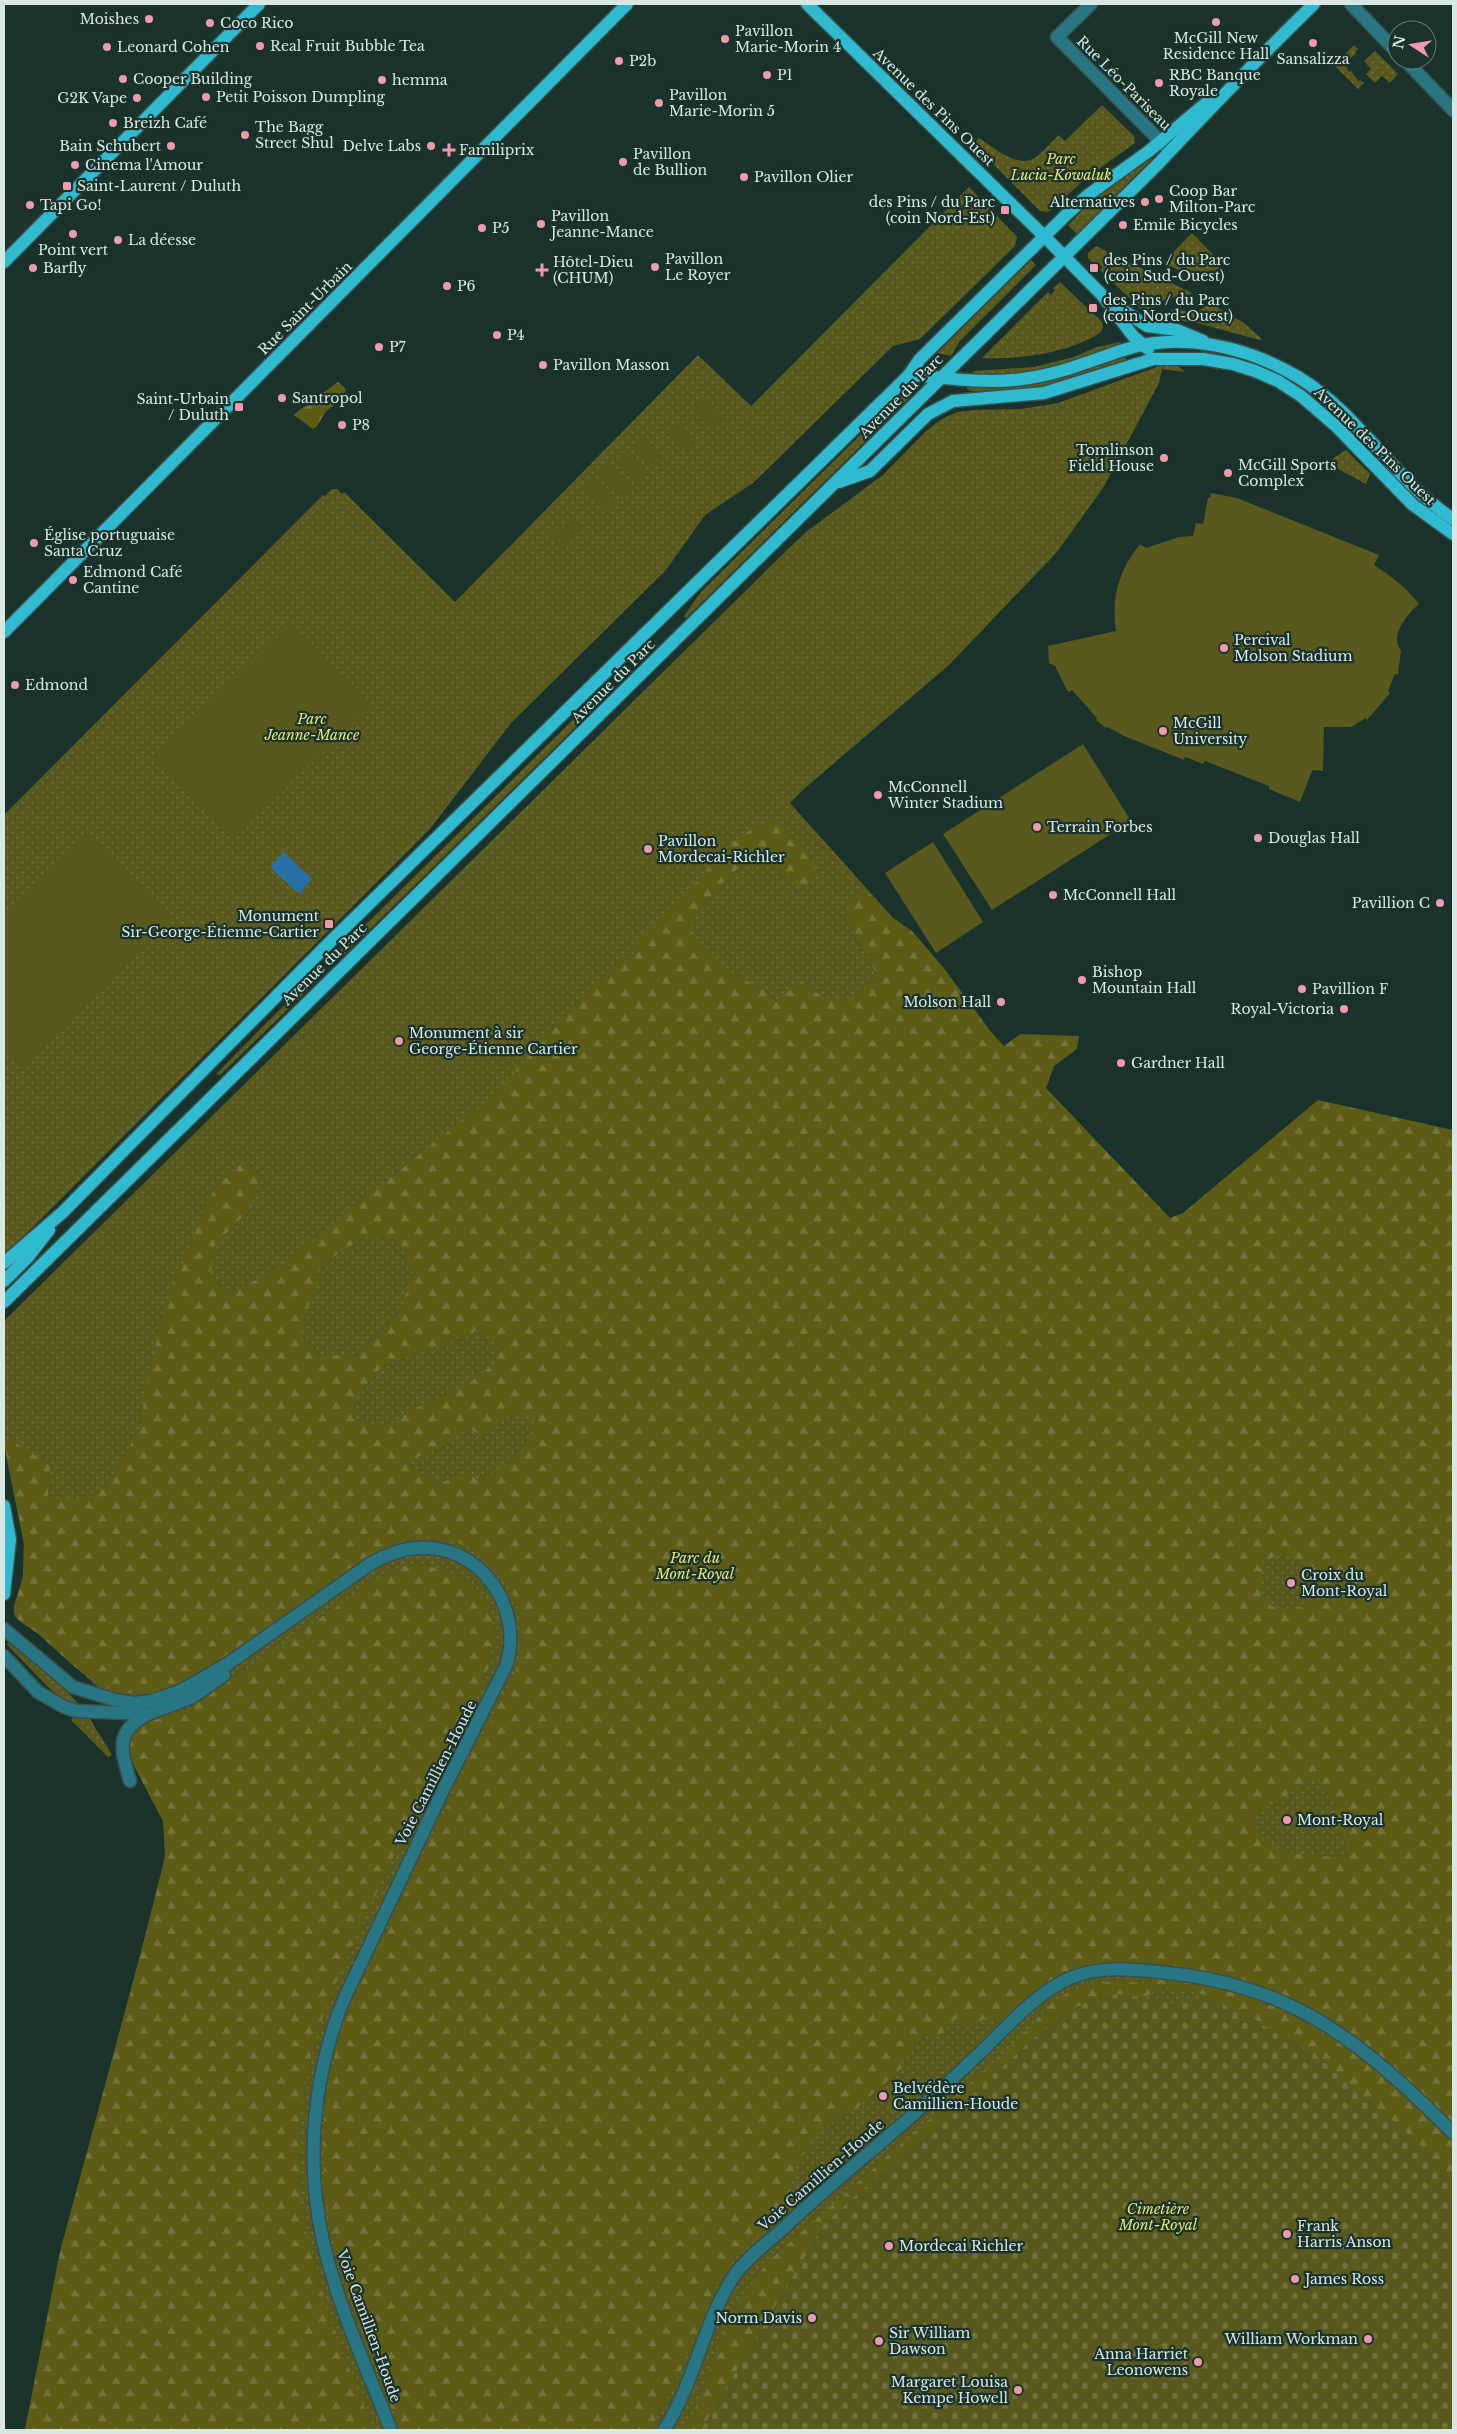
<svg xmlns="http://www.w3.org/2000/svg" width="1457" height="2434" viewBox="0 0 1457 2434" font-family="'Libre Baskerville',serif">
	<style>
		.grass { fill: url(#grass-dots) }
		.forest { fill: url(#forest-firs); fill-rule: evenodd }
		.cemetery { fill: url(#cemetery-stones) }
		.pitch { fill: #59581d }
		.water { fill: #2871a7 }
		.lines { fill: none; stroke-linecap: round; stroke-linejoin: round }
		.minor-casing { stroke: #394f49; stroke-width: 15 }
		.major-casing { stroke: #394f49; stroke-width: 15 }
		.minor { stroke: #287683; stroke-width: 12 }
		.major { stroke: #2fbacf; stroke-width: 12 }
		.poi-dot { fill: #f29aad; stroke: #1a322c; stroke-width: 2 }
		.labels { text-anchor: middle; stroke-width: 4.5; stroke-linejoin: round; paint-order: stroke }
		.poi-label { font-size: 14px; fill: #d9e7e3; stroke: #1a322c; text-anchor: start }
		.street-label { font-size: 14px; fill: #d9e7e3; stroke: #1a322c }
		.park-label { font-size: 14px; font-style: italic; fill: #e7e56f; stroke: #1a322c }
	</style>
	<defs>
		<pattern id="grass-dots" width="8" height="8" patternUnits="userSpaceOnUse" patternTransform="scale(1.25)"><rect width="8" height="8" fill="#59581d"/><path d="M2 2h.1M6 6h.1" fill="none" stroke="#70703e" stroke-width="1.8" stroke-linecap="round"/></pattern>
		<pattern id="forest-firs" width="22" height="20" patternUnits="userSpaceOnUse" patternTransform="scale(1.25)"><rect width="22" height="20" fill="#5d5c17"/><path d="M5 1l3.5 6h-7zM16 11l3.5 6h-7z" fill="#747339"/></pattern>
		<pattern id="cemetery-stones" width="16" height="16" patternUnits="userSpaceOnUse" patternTransform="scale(1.25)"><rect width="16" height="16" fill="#59581d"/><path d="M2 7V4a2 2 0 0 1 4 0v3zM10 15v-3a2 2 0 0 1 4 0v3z" fill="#70703e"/></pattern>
	</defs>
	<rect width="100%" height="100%" fill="#1a322c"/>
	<g class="grass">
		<polygon points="1354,45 1358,49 1355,53 1356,54 1344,63 1349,72 1351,71 1358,81 1360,80 1364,83 1358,89 1334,65"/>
		<polygon points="1375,51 1398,74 1390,83 1382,76 1375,83 1366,74 1371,69 1364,61"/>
		<path d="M1102,105L1134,136L1135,143L1085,179L1061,201L1058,198L1054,203L1056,206L1048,212L1040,211L973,144L979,138C993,147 1018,170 1036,157C1044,151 1051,142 1059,135L1065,141Z"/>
		<polygon points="1150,157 1152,159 1077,234 1068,225 1091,202"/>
		<polygon points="969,187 1017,237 1015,246 920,339 893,346 753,483 705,515 666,570 511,723 430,829 4,1256 4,815 323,495 325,496 332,489 337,489 342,494 344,492 455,602 698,355 751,406"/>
		<polygon points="1192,233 1223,265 1205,282 1163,263"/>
		<polygon points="1096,246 1192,293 1185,298 1173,297 1164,300 1148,312 1144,312 1100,270 1102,267 1097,263 1095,265 1088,258 1088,253"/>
		<polygon points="1031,260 1036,265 960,341 951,356 937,353"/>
		<path d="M1060,282L1102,322L1103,327L1101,332C1071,353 1017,360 982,358L1048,292L1051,295L1055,290L1053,288Z"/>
		<polygon points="1210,303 1244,323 1262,339 1260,340 1197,323 1160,318 1173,309 1196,313"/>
		<path d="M1120,342L1121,344C1105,349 1090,356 1074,361C1040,372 1006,376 971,374L974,371L1034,367L1074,357L1097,347Z"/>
		<path d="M1125,355L1126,360C1079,375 1040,392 989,391C982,391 972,393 967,389L968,386C991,386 1014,387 1037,383C1068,378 1096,365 1125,355Z"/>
		<polygon points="1162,365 1177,365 1185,372 1162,369 1159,383 1103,488 1057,552 949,665 805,788 790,803 947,978 940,986 1205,1260 1453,1186 1453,2226 697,2430 25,2430 60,2252 162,1874 166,1848 163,1821 133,1764 139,1724 38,1633 17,1619 14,1614 14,1607 23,1577 24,1544 4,1446 4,1321 787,550 806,532 883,475 926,431 942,419 957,412 975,410 1021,409 1058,403"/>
		<polygon points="903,393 908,399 686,618 684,616 701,592"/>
		<polygon points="1346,450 1370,474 1366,484 1329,464 1335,457"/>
		<polygon points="599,694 604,699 339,960 334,956"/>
		<polygon points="314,975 318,980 220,1075 218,1075 217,1073"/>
		<polygon points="10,1641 46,1670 77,1702 75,1705 58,1697 10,1648 7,1644"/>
		<polygon points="73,1717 90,1719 112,1755 108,1757 71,1720"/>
	</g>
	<g class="forest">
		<path d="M338,382L346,389C341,405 334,403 325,413C320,419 320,425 313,429L294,415C304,404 311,405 323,403V393Z"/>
		<path d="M775,821L816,867L806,889L796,886L757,848L694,914L691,932L734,975L762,988L776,1002L800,981L826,999L847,1000L877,974L847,917L849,901L866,889L880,909L912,931L943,967L991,1032L1004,1046L1020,1034L1079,1036L1077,1049L1054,1066L1046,1088L1170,1218L1183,1213L1318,1100L1453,1130V2178L1415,2140L1270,2027L1207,1995L1166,1987L1131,2003L749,2430H685C706,2390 715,2346 736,2307C745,2289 758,2275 770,2260L1012,2046L1052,2003L1069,1992L1092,1984L1119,1981L1151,1984L1154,1968L1109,1965L1021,2005L1003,2018L982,2020L967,2028L957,2018L935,2039L928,2032L901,2062L904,2066L852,2112L849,2108L808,2144L811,2148L799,2158L801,2161L794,2171L790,2201L772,2219L773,2224L736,2257L720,2278L682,2368L650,2430H401C346,2300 296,2179 340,2037C352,1999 371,1964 388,1929C408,1887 428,1845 449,1803C461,1777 473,1751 487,1726C499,1702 518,1676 522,1648C530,1592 481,1535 424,1537C403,1538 382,1547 364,1558L196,1676C168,1689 146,1696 115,1692L114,1688C79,1677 65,1656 38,1634C31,1628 22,1624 16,1617L14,1607L23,1577L24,1544L4,1442L7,1439L13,1441L50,1465L48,1497L75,1500L105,1488L139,1431L149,1373L165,1306L209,1198L233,1169L243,1163L260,1176L251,1208L215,1245L211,1271L217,1286L235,1292L279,1267L491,1097L609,970L634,953L633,942C650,925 668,911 684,895C709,870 739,825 775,821ZM365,1236L399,1240L413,1272L399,1315L358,1356L317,1355L301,1333L321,1265ZM475,1331L498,1342L496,1362L464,1387L426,1403L383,1428L353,1419L355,1398L382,1366ZM520,1412L537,1423L522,1450L482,1481L465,1473L440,1483L404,1463L443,1446L467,1429L483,1435L506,1417ZM1276,1556C1312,1556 1323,1577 1303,1607L1276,1608L1260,1600L1263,1562ZM1310,1778L1324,1787L1334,1803L1337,1825L1349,1850L1347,1856C1315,1858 1252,1857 1254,1813L1287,1796Z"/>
		<path d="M414,1565C455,1567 492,1588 494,1633C496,1677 449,1744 429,1783C409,1821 391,1862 373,1901C342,1968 310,2033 302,2107C300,2129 298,2152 299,2175C304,2263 342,2349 373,2430H25L60,2252L134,1980L165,1857L163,1821L129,1755L127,1739L139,1724L178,1714L210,1695L377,1578L404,1566Z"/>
	</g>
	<polygon class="cemetery" points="1123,1994 1181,2005 1207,1995 1314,2053 1415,2140 1453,2178 1453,2430 701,2430 824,2224 1062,2014 1101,1996"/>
	<g class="pitch">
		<polygon points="703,398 724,421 712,432 691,409"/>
		<polygon points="680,420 699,442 688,452 669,430"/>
		<polygon points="644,436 663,458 652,468 633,446"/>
		<polygon points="626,450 648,472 637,483 615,460"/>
		<polygon points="610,464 631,486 620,497 599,475"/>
		<polygon points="595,477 615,501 604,511 583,487"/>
		<path d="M1211,493L1237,498L1379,555L1374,565C1392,577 1406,587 1419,604C1407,614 1389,636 1401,650L1398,674H1395L1388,691L1390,693L1367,720L1366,718L1351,727H1324L1323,771L1313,770L1311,773L1300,802L1269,789V786L1205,761L1203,764L1185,757L1184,760L1124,736L1108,727L1106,728L1096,720L1097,718L1072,690L1069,692L1067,690L1055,666L1049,663L1048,646L1116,631C1111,597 1119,570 1140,544L1146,548L1179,537L1193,536L1196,523L1203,524L1208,498H1210Z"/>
		<polygon points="574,515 583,528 559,548 549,535"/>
		<polygon points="292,623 371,705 233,840 154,759"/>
		<polygon points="1083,744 1131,821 992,910 943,834"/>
		<polygon points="86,835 93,836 173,915 21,1068 4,1051 4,919"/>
		<polygon points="933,842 983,922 936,953 885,873"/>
	</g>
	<polygon class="water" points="284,852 312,879 299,894 270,867"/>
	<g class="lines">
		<g class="minor-casing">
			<g id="minor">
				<polyline points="1091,4 1057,37 1168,149"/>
				<polyline points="1351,4 1397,52"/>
				<polyline points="1405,60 1453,110"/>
				<path d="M4,1629L73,1687L115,1700L134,1703L151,1701L180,1691L229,1663L370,1564C384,1556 400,1549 417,1548C480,1543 525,1608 506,1666L446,1784L344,1999C313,2074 305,2163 323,2241C338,2307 367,2369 391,2430"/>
				<polyline points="4,1656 38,1692 64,1707 77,1711 148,1714 191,1698 224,1675"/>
				<path d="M130,1781C121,1749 114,1732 148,1714"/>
				<path d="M664,2430C695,2382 703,2323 734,2276C748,2256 770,2241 787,2225C826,2188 867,2155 907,2120C932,2098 957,2075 981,2052C1008,2026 1036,1993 1070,1978C1099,1966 1129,1969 1159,1972C1293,1984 1362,2042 1453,2133"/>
			</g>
		</g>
		<g class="major-casing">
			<g id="major">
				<polyline points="807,4 1045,237 1102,295 1133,336 1148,349"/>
				<polyline points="4,262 259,4"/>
				<polyline points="1112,303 1147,326 1177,330 1203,341"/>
				<path d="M909,375C949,378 990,385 1029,378C1064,373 1094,359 1127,349C1183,332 1248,347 1298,377C1358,413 1394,480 1453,519"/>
				<polyline points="839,482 870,471 928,414 953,401 1044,393 1153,359 1203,359 1233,364 1255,371 1278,381 1301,396 1336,426 1413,505 1453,534"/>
				<polyline points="4,632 627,4"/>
				<polyline points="4,1263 63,1212 325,947 909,375 920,359 1067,214 1088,195 1149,151 1212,98"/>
				<polyline points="4,1281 28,1257 49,1230"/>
				<path d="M4,1302L1157,165C1208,111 1260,56 1314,4"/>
				<polyline points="4,1506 10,1539 4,1594"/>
			</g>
		</g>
		<use href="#minor" class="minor"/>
		<use href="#major" class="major"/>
	</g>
	<g class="poi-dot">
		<circle cx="149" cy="19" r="5"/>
		<circle cx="1216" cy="22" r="5"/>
		<circle cx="210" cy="23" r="5"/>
		<circle cx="725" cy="39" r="5"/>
		<circle cx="1313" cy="43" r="5"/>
		<circle cx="260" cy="46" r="5"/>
		<circle cx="107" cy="47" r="5"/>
		<circle cx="619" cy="61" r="5"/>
		<circle cx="767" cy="75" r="5"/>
		<circle cx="123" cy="79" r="5"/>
		<circle cx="382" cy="80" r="5"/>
		<circle cx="1159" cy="83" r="5"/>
		<circle cx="206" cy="97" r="5"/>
		<circle cx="137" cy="98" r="5"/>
		<circle cx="659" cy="103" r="5"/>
		<circle cx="113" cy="123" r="5"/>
		<circle cx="245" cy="135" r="5"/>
		<circle cx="171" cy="146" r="5"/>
		<circle cx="431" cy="146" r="5"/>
		<path d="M446.5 142.5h5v5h5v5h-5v5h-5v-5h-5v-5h5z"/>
		<circle cx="623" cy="162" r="5"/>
		<circle cx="75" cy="165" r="5"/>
		<circle cx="744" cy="177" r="5"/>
		<rect x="62" y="181" width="10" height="10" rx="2.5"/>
		<circle cx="1159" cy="199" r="5"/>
		<circle cx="1145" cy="202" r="5"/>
		<circle cx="30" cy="205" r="5"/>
		<rect x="1000" y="205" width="10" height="10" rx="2.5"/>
		<circle cx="541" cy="224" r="5"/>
		<circle cx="1123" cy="225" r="5"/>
		<circle cx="482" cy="228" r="5"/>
		<circle cx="73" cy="234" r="5"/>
		<circle cx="118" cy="240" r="5"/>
		<circle cx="655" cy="267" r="5"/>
		<circle cx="33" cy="268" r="5"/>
		<rect x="1089" y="263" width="10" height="10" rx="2.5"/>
		<path d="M539.5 262.5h5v5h5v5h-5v5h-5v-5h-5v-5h5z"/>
		<circle cx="447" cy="286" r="5"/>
		<rect x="1088" y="303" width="10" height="10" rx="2.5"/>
		<circle cx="497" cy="335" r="5"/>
		<circle cx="379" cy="347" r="5"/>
		<circle cx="543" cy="365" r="5"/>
		<circle cx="282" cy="398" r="5"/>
		<rect x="234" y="402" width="10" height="10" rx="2.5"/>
		<circle cx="342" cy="425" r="5"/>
		<circle cx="1164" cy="458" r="5"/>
		<circle cx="1228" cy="473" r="5"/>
		<circle cx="34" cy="543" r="5"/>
		<circle cx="73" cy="580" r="5"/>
		<circle cx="1224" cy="648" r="5"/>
		<circle cx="15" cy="685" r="5"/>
		<circle cx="1163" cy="731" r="5"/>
		<circle cx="878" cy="795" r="5"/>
		<circle cx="1037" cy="827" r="5"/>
		<circle cx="1258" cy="838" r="5"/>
		<circle cx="648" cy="849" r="5"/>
		<circle cx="1053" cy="895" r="5"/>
		<circle cx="1440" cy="903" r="5"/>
		<rect x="324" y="919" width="10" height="10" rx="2.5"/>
		<circle cx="1082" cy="980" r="5"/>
		<circle cx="1302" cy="989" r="5"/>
		<circle cx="1001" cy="1002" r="5"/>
		<circle cx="1344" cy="1009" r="5"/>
		<circle cx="399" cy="1041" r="5"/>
		<circle cx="1121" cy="1063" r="5"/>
		<circle cx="1291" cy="1583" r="5"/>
		<circle cx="1287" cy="1820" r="5"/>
		<circle cx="883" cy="2096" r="5"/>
		<circle cx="1287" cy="2234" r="5"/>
		<circle cx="889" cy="2246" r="5"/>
		<circle cx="1295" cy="2279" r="5"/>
		<circle cx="812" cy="2318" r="5"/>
		<circle cx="1368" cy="2339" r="5"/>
		<circle cx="879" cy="2341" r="5"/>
		<circle cx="1198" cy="2362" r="5"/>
		<circle cx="1018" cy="2390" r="5"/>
	</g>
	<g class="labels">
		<g class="poi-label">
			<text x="139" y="24" text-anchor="end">Moishes</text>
			<text x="220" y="28">Coco Rico</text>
			<text x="735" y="36">Pavillon<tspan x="735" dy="16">Marie-Morin 4</tspan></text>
			<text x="1216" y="43" text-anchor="middle">McGill New<tspan x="1216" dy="16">Residence Hall</tspan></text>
			<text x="270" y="51">Real Fruit Bubble Tea</text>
			<text x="117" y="52">Leonard Cohen</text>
			<text x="1313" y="64" text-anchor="middle">Sansalizza</text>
			<text x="629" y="66">P2b</text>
			<text x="777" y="80">P1</text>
			<text x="1169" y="80">RBC Banque<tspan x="1169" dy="16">Royale</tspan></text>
			<text x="133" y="84">Cooper Building</text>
			<text x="392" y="85">hemma</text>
			<text x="669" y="100">Pavillon<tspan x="669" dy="16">Marie-Morin 5</tspan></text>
			<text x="216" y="102">Petit Poisson Dumpling</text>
			<text x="127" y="103" text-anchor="end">G2K Vape</text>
			<text x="123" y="128">Breizh Café</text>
			<text x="255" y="132">The Bagg<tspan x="255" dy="16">Street Shul</tspan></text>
			<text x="161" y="151" text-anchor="end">Bain Schubert</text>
			<text x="421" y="151" text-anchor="end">Delve Labs</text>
			<text x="459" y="155">Familiprix</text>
			<text x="633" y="159">Pavillon<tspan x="633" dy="16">de Bullion</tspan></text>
			<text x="85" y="170">Cinema l'Amour</text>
			<text x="754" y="182">Pavillon Olier</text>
			<text x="77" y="191">Saint-Laurent / Duluth</text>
			<text x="1169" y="196">Coop Bar<tspan x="1169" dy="16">Milton-Parc</tspan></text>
			<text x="995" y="207" text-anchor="end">des Pins / du Parc<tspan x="995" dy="16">(coin Nord-Est)</tspan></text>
			<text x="1135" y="207" text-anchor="end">Alternatives</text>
			<text x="40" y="210">Tapi Go!</text>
			<text x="551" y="221">Pavillon<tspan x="551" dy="16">Jeanne-Mance</tspan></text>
			<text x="1133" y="230">Emile Bicycles</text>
			<text x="492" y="233">P5</text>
			<text x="128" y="245">La déesse</text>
			<text x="73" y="255" text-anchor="middle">Point vert</text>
			<text x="665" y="264">Pavillon<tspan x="665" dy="16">Le Royer</tspan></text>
			<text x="1104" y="265">des Pins / du Parc<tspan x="1104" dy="16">(coin Sud-Ouest)</tspan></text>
			<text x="553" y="267">Hôtel-Dieu<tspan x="553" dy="16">(CHUM)</tspan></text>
			<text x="43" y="273">Barfly</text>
			<text x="457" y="291">P6</text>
			<text x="1103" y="305">des Pins / du Parc<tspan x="1103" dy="16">(coin Nord-Ouest)</tspan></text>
			<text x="507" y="340">P4</text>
			<text x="389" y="352">P7</text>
			<text x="553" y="370">Pavillon Masson</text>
			<text x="292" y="403">Santropol</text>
			<text x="229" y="404" text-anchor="end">Saint-Urbain<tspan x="229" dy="16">/ Duluth</tspan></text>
			<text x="352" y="430">P8</text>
			<text x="1154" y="455" text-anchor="end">Tomlinson<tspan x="1154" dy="16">Field House</tspan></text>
			<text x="1238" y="470">McGill Sports<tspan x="1238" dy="16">Complex</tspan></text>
			<text x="44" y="540">Église portuguaise<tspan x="44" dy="16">Santa Cruz</tspan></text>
			<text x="83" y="577">Edmond Café<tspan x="83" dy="16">Cantine</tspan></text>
			<text x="1234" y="645">Percival<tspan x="1234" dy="16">Molson Stadium</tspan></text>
			<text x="25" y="690">Edmond</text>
			<text x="1173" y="728">McGill<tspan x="1173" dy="16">University</tspan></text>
			<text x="888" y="792">McConnell<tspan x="888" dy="16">Winter Stadium</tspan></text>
			<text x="1047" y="832">Terrain Forbes</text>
			<text x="1268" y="843">Douglas Hall</text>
			<text x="658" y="846">Pavillon<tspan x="658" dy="16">Mordecai-Richler</tspan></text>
			<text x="1063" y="900">McConnell Hall</text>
			<text x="1430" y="908" text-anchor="end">Pavillion C</text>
			<text x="319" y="921" text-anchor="end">Monument<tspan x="319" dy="16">Sir-George-Étienne-Cartier</tspan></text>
			<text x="1092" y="977">Bishop<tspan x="1092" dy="16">Mountain Hall</tspan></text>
			<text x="1312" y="994">Pavillion F</text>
			<text x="991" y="1007" text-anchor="end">Molson Hall</text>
			<text x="1334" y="1014" text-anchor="end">Royal-Victoria</text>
			<text x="409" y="1038">Monument à sir<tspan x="409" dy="16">George-Étienne Cartier</tspan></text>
			<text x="1131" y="1068">Gardner Hall</text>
			<text x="1301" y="1580">Croix du<tspan x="1301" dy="16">Mont-Royal</tspan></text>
			<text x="1297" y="1825">Mont-Royal</text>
			<text x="893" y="2093">Belvédère<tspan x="893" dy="16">Camillien-Houde</tspan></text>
			<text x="1297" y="2231">Frank<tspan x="1297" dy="16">Harris Anson</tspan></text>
			<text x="899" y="2251">Mordecai Richler</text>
			<text x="1305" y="2284">James Ross</text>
			<text x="802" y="2323" text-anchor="end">Norm Davis</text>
			<text x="889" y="2338">Sir William<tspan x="889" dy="16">Dawson</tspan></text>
			<text x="1358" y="2344" text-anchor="end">William Workman</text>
			<text x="1188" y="2359" text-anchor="end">Anna Harriet<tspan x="1188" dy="16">Leonowens</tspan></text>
			<text x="1008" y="2387" text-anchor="end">Margaret Louisa<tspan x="1008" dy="16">Kempe Howell</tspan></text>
		</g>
		<g class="street-label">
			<text transform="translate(1124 83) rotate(45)" y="5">Rue Léo-Pariseau</text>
			<text transform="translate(934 107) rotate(44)" y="5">Avenue des Pins Ouest</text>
			<text transform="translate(305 308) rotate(-45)" y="5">Rue Saint-Urbain</text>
			<text transform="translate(901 396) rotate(-45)" y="5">Avenue du Parc</text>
			<text transform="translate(1375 446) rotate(44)" y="5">Avenue des Pins Ouest</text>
			<text transform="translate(613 681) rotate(-45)" y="5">Avenue du Parc</text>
			<text transform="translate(324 964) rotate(-44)" y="5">Avenue du Parc</text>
			<text transform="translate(436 1773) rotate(-63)" y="5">Voie Camillien-Houde</text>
			<text transform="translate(821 2175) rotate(-41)" y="5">Voie Camillien-Houde</text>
			<text transform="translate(369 2326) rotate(70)" y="5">Voie Camillien-Houde</text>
		</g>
		<g class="park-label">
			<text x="1061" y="164">Parc<tspan x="1061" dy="16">Lucia-Kowaluk</tspan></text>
			<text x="312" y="724">Parc<tspan x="312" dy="16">Jeanne-Mance</tspan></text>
			<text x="695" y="1563">Parc du<tspan x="695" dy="16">Mont-Royal</tspan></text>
			<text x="1158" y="2214">Cimetière<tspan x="1158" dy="16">Mont-Royal</tspan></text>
		</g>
	</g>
	<rect width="1457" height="2434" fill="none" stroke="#d9e7e3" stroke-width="10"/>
	<g transform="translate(1412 45) rotate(282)"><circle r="24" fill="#1a322c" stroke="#667a75"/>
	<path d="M0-4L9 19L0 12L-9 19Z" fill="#f29aad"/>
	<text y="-8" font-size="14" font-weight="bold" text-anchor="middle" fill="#d9e7e3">N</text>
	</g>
</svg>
